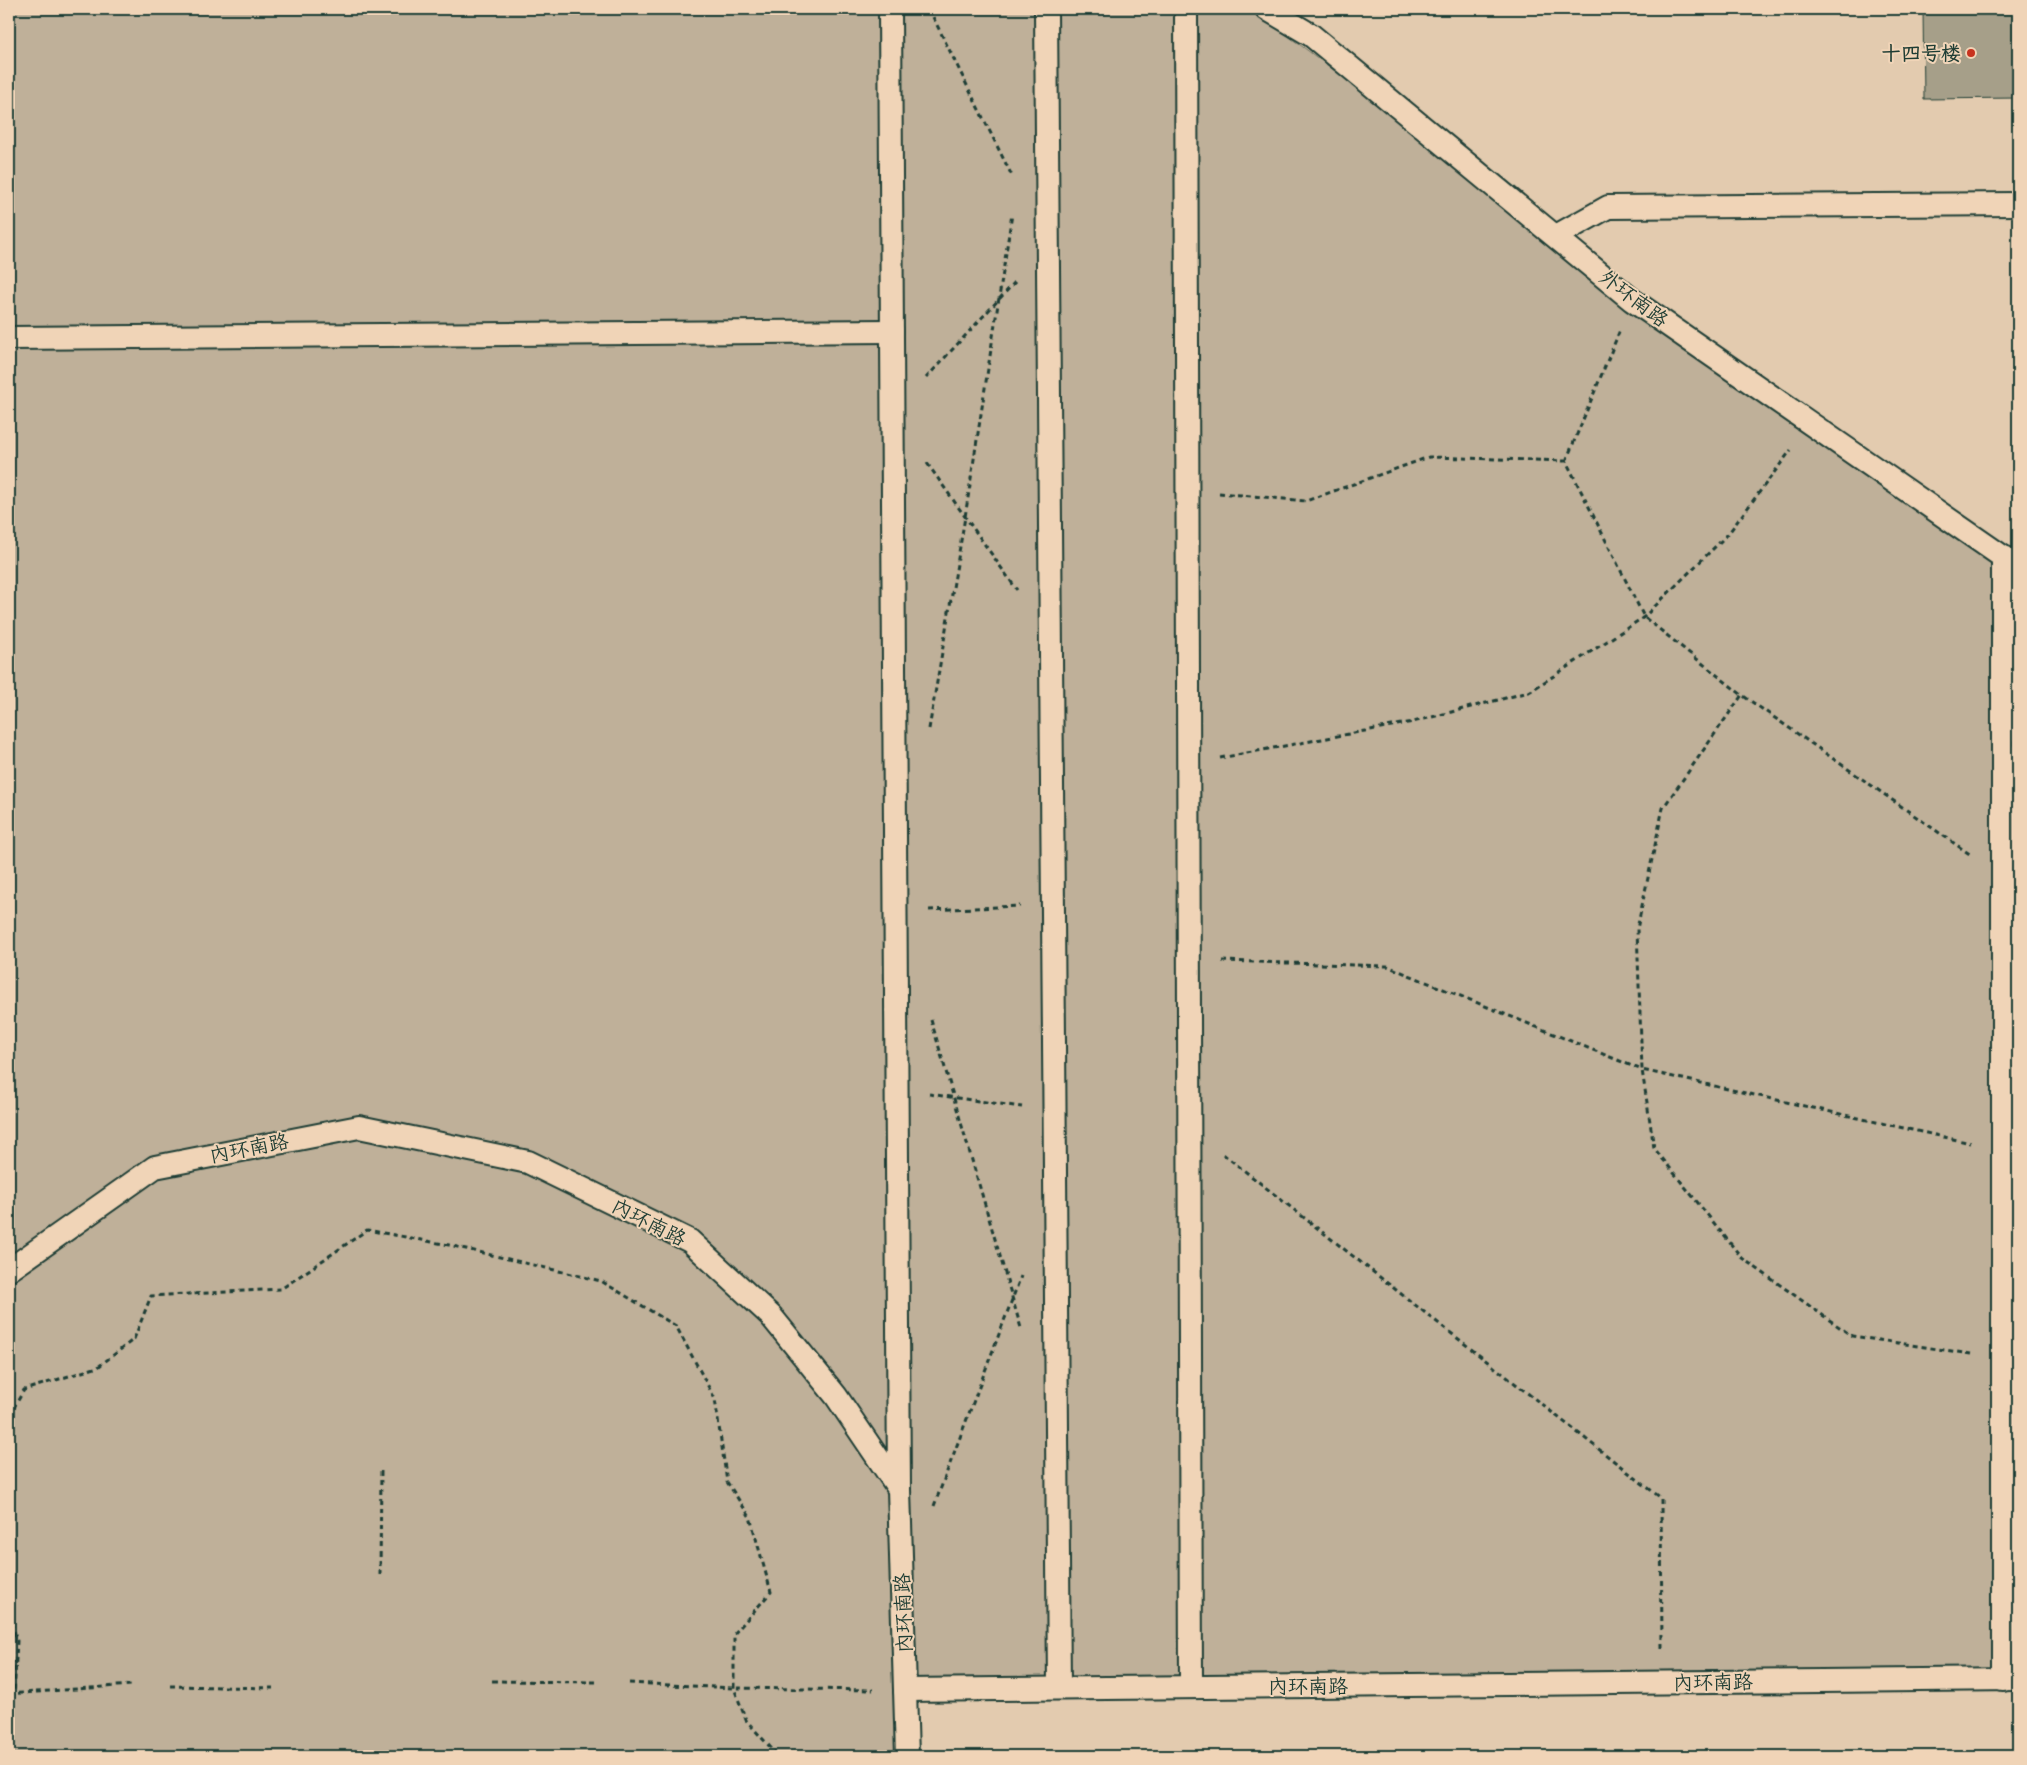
<svg xmlns="http://www.w3.org/2000/svg" width="2027" height="1765" viewBox="0 0 2027 1765" font-family="Caveat,'LXGW WenKai TC',sans-serif">
	<style>
		.green { fill: #bfb099; stroke: #6f7666 }
		.building { fill: #a69f89; stroke: #1f3d34 }
		.lines { fill: none; stroke-linecap: round; stroke-linejoin: round }
		.service-casing { stroke: #1f3d34; stroke-width: 26 }
		.path { stroke: #1f3d34; stroke-width: 3; stroke-dasharray: 5 4; stroke-linecap: butt }
		.service { stroke: #f0d4b7; stroke-width: 22 }
		.poi-dot { fill: #c8321e; stroke: #f0d4b7; stroke-width: 2 }
		.labels { text-anchor: middle; stroke-width: 4; stroke-linejoin: round; paint-order: stroke }
		.poi-label { font-size: 20px; font-weight: bold; fill: #1f3d34; stroke: #f0d4b7; text-anchor: end }
		.street-label { font-size: 20px; fill: #1f3d34; stroke: #f0d4b7 }
	</style>
	<rect width="100%" height="100%" fill="#e3cbaf"/>
	<filter id="ink" filterUnits="userSpaceOnUse"><feTurbulence type="fractalNoise" baseFrequency=".02" numOctaves="2"/><feDisplacementMap in="SourceGraphic" scale="10" xChannelSelector="R" yChannelSelector="G"/><feConvolveMatrix kernelMatrix="1 2 1 2 8 2 1 2 1" color-interpolation-filters="sRGB"/></filter>
	<g filter="url(#ink)">
		<polygon class="green" points="9,9 1252,9 1556,236 2018,563 2018,1092 2004,1092 2003,1680 906,1690 907,1756 9,1756"/>
		<polygon class="building" points="1923,9 2018,9 2018,98 1924,99"/>
		<g class="lines">
			<g class="service-casing">
				<g id="service">
					<polyline points="890,9 899,1489"/>
					<polyline points="1046,9 1059,1688"/>
					<polyline points="1186,9 1191,1687"/>
					<polyline points="1267,9 1311,35 1632,300 2003,557 2018,562"/>
					<polyline points="1556,236 1608,207 2018,204"/>
					<polyline points="9,338 892,331"/>
					<polyline points="9,1270 155,1167 359,1127 528,1162 690,1241 771,1316 836,1396 899,1489 905,1690 2018,1679"/>
					<polyline points="2003,1680 2003,557"/>
					<polyline points="905,1690 907,1756"/>
				</g>
			</g>
			<g class="path">
				<polyline points="929,9 1013,178"/>
				<polyline points="926,378 1015,282"/>
				<polyline points="1566,461 1620,330"/>
				<polyline points="927,463 1017,590"/>
				<polyline points="1219,493 1306,501 1429,457 1566,461 1644,617 1742,695 1971,855"/>
				<polyline points="929,729 965,517 1012,214"/>
				<polyline points="1220,758 1413,722 1529,692 1644,617 1728,534 1791,450"/>
				<polyline points="929,910 1020,906"/>
				<polyline points="1222,961 1387,966 1642,1070 1637,929 1663,808 1742,695"/>
				<polyline points="931,1020 1021,1328"/>
				<polyline points="929,1094 1022,1107"/>
				<polyline points="1223,1154 1661,1498 1662,1650"/>
				<polyline points="1971,1354 1852,1336 1742,1258 1654,1148 1642,1070 1971,1143"/>
				<polyline points="9,1416 24,1390 98,1367 134,1339 151,1296 281,1289 367,1230 449,1245 601,1281 676,1326 715,1399 727,1482 750,1517 771,1592 734,1634 734,1688 746,1720 778,1756"/>
				<polyline points="934,1506 1021,1276"/>
				<polyline points="380,1575 381,1470"/>
				<polyline points="9,1614 17,1641 14,1693 9,1712"/>
				<polyline points="492,1681 597,1682"/>
				<polyline points="629,1683 734,1688 873,1690"/>
				<polyline points="170,1686 273,1688"/>
				<polyline points="9,1694 131,1685"/>
			</g>
			<use href="#service" class="service"/>
		</g>
	</g>
	<circle class="poi-dot" cx="1971" cy="53" r="5"/>
	<g class="labels">
		<g class="poi-label">
			<text x="1961" y="60">十四号楼</text>
		</g>
		<g class="street-label">
			<text transform="translate(1634 298) rotate(37)" y="7">外环南路</text>
			<text transform="translate(249 1148) rotate(-11)" y="7">内环南路</text>
			<text transform="translate(649 1222) rotate(27)" y="7">内环南路</text>
			<text transform="translate(903 1613) rotate(-92)" y="7">内环南路</text>
			<text transform="translate(1713 1682) rotate(-1)" y="7">内环南路</text>
			<text x="1308" y="1693">内环南路</text>
		</g>
	</g>
	<rect width="2027" height="1765" fill="none" stroke="#f0d4b7" stroke-width="30"/>
	<rect x="15" y="15" width="1997" height="1735" fill="none" stroke="#1f3d34" stroke-width="2" filter="url(#ink)"/>
</svg>
